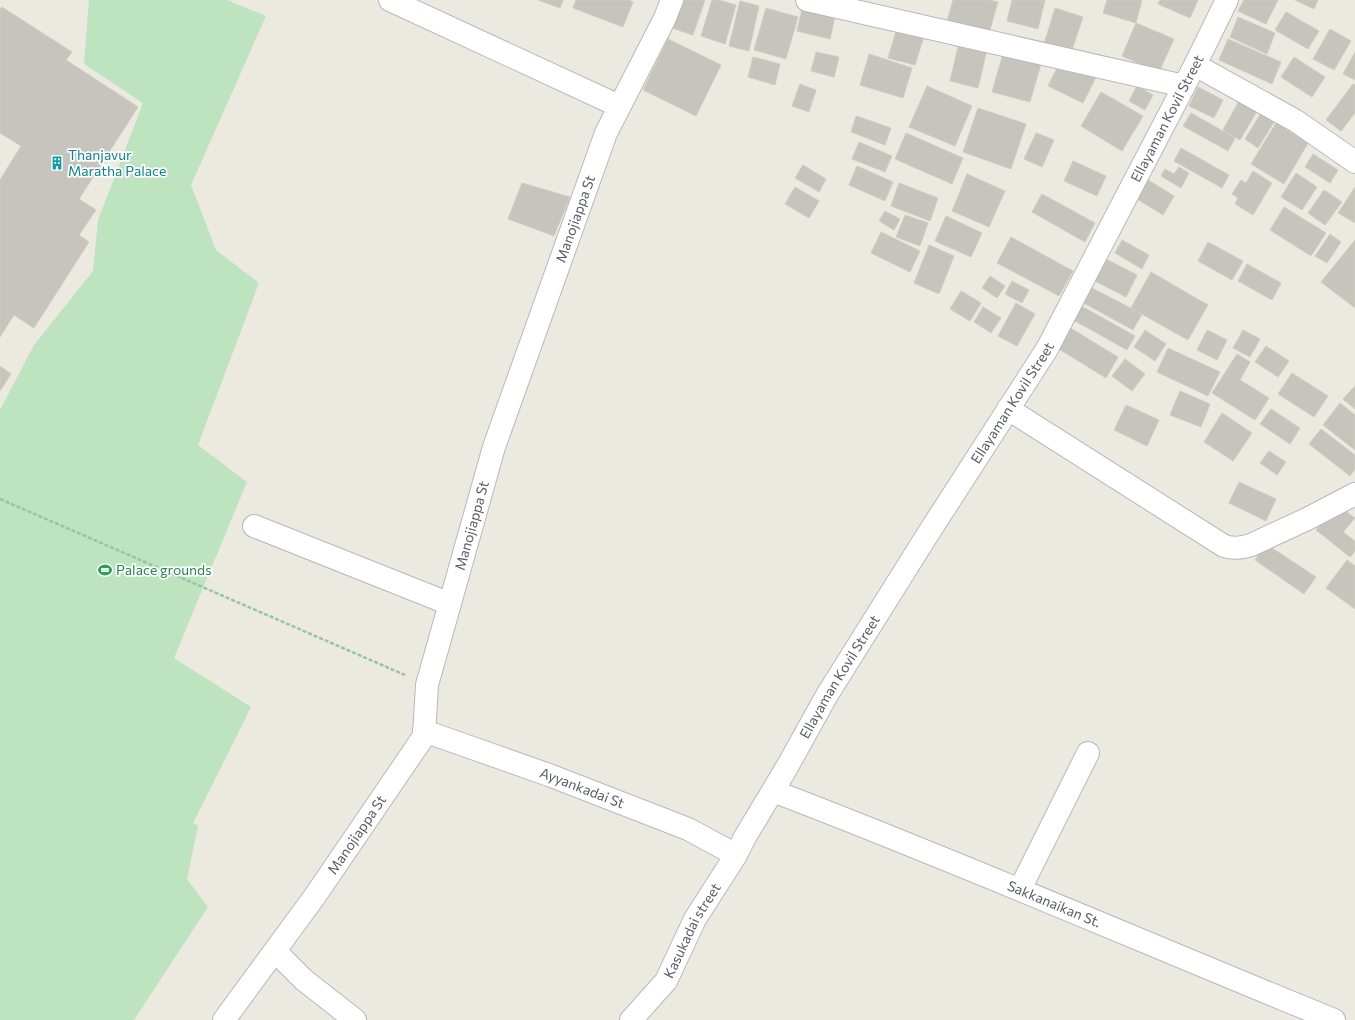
<svg xmlns="http://www.w3.org/2000/svg" width="1355" height="1020" viewBox="0 0 1355 1020" font-family="Commissioner,sans-serif">
	<style>
		.green { fill: #bde3bf }
		.building { fill: #c7c4be; stroke: #d0ccbf }
		.lines { fill: none; stroke-linecap: round; stroke-linejoin: round }
		.minor-casing { stroke: #b6b8bd; stroke-width: 24 }
		.path { stroke: #96c4a7; stroke-width: 2.5; stroke-dasharray: 4 2; stroke-linecap: butt }
		.minor { stroke: #fff; stroke-width: 22 }
		.labels { text-anchor: middle; stroke-width: 3.5; stroke-linejoin: round; paint-order: stroke }
		.street-label { font-size: 14px; fill: #595c61; stroke: #fff }
		.culture-label { font-size: 14px; fill: #0d838f; stroke: #fff; text-anchor: start }
		.leisure-label { font-size: 14px; fill: #27864d; stroke: #fff; text-anchor: start }
	</style>
	<rect width="100%" height="100%" fill="#eceae0"/>
	<polygon class="green" points="89,0 227,0 266,16 191,185 216,250 259,283 198,445 247,482 174,658 251,707 193,823 198,826 187,879 208,907 134,1020 0,1020 0,410 34,345 93,271 98,220 143,103 84,64"/>
	<g class="building">
		<polygon points="538,0 563,0 560,8"/>
		<polygon points="576,0 629,0 633,2 623,27 573,8"/>
		<polygon points="682,0 705,0 693,35 672,28"/>
		<polygon points="712,0 719,0 736,5 725,44 701,36"/>
		<polygon points="953,0 990,0 998,2 989,33 947,21"/>
		<polygon points="1012,0 1045,0 1038,29 1007,21"/>
		<polygon points="1107,0 1142,0 1136,23 1103,13"/>
		<polygon points="1160,0 1198,0 1190,18 1158,4"/>
		<polygon points="1244,0 1278,0 1266,24 1238,11"/>
		<polygon points="1295,0 1318,0 1314,9"/>
		<polygon points="740,1 759,6 749,51 729,46"/>
		<polygon points="2,7 72,52 66,60 138,107 79,199 96,210 79,235 89,242 34,328 14,315 0,337 0,180 21,146 0,133 0,9"/>
		<polygon points="766,8 798,17 786,59 754,50"/>
		<polygon points="1055,8 1083,17 1071,53 1044,44"/>
		<polygon points="802,9 835,16 830,39 797,31"/>
		<polygon points="1286,12 1319,31 1308,49 1275,30"/>
		<polygon points="1238,17 1275,33 1267,54 1230,37"/>
		<polygon points="1136,23 1174,39 1159,72 1122,56"/>
		<polygon points="897,28 924,36 915,65 888,58"/>
		<polygon points="1330,29 1351,41 1334,70 1313,59"/>
		<polygon points="961,34 989,41 978,88 950,81"/>
		<polygon points="668,39 721,65 696,116 643,90"/>
		<polygon points="1228,39 1281,62 1272,84 1219,60"/>
		<polygon points="1007,40 1045,50 1030,102 992,92"/>
		<polygon points="816,52 839,57 834,77 811,71"/>
		<polygon points="1355,52 1355,80 1343,74"/>
		<polygon points="869,54 912,68 903,98 860,85"/>
		<polygon points="753,57 780,64 775,85 748,77"/>
		<polygon points="1294,57 1325,77 1312,97 1281,77"/>
		<polygon points="1062,58 1097,75 1083,103 1048,86"/>
		<polygon points="800,84 816,90 809,112 792,106"/>
		<polygon points="1353,84 1355,85 1355,113 1341,131 1326,120"/>
		<polygon points="927,86 972,106 955,146 909,127"/>
		<polygon points="1137,86 1153,95 1145,110 1129,101"/>
		<polygon points="1198,87 1223,100 1214,118 1189,106"/>
		<polygon points="1101,92 1143,116 1122,151 1081,126"/>
		<polygon points="1239,101 1257,111 1240,140 1223,130"/>
		<polygon points="978,108 1026,124 1011,169 963,152"/>
		<polygon points="1191,113 1235,138 1228,151 1183,126"/>
		<polygon points="1261,113 1274,122 1258,148 1245,139"/>
		<polygon points="856,116 891,128 885,145 851,132"/>
		<polygon points="1276,123 1308,143 1284,184 1251,164"/>
		<polygon points="906,133 963,158 952,184 895,159"/>
		<polygon points="1036,133 1054,140 1042,167 1024,159"/>
		<polygon points="859,142 892,156 885,172 852,159"/>
		<polygon points="1181,148 1229,175 1222,188 1174,161"/>
		<polygon points="1313,154 1338,170 1330,183 1305,167"/>
		<polygon points="1073,161 1106,176 1097,196 1064,181"/>
		<polygon points="803,165 826,179 819,192 795,178"/>
		<polygon points="857,166 893,182 885,201 849,185"/>
		<polygon points="1179,167 1189,173 1181,188 1161,176 1165,169 1174,174"/>
		<polygon points="1253,171 1272,183 1253,215 1235,204 1238,198 1232,194 1241,180 1246,183"/>
		<polygon points="1296,173 1317,187 1302,210 1281,197"/>
		<polygon points="967,174 1005,191 989,227 952,211"/>
		<polygon points="1145,178 1174,196 1163,215 1134,197"/>
		<polygon points="522,183 570,197 554,236 508,219"/>
		<polygon points="899,183 938,198 930,221 891,206"/>
		<polygon points="795,187 819,201 809,218 785,204"/>
		<polygon points="1355,187 1355,223 1338,213"/>
		<polygon points="1324,190 1342,202 1325,225 1308,213"/>
		<polygon points="1042,194 1095,223 1085,242 1032,212"/>
		<polygon points="1284,207 1326,233 1311,256 1270,230"/>
		<polygon points="885,211 900,219 894,230 879,221"/>
		<polygon points="905,215 928,223 920,246 896,237"/>
		<polygon points="946,216 982,233 971,257 935,241"/>
		<polygon points="881,232 920,251 910,272 871,253"/>
		<polygon points="1330,234 1341,242 1327,263 1315,256"/>
		<polygon points="1011,237 1073,271 1059,296 997,263"/>
		<polygon points="1122,240 1149,255 1142,269 1115,253"/>
		<polygon points="1355,240 1355,308 1321,282"/>
		<polygon points="1208,242 1243,261 1232,280 1198,261"/>
		<polygon points="929,245 954,256 939,294 914,283"/>
		<polygon points="1104,258 1137,275 1126,297 1093,280"/>
		<polygon points="1247,264 1281,283 1272,300 1238,281"/>
		<polygon points="1151,272 1208,305 1188,340 1131,308"/>
		<polygon points="990,276 1005,286 997,298 982,288"/>
		<polygon points="1012,281 1029,290 1022,303 1005,294"/>
		<polygon points="1090,287 1142,314 1133,330 1082,302"/>
		<polygon points="961,291 981,303 970,321 950,309"/>
		<polygon points="1016,303 1035,314 1017,346 998,336"/>
		<polygon points="1076,303 1135,336 1127,350 1068,317"/>
		<polygon points="983,307 1001,318 991,333 974,322"/>
		<polygon points="1067,326 1118,357 1106,378 1054,346"/>
		<polygon points="1145,330 1166,344 1155,361 1134,347"/>
		<polygon points="1207,330 1227,340 1217,360 1197,350"/>
		<polygon points="1243,330 1260,339 1250,357 1233,348"/>
		<polygon points="1266,346 1289,361 1278,377 1255,362"/>
		<polygon points="1168,348 1220,372 1208,396 1157,372"/>
		<polygon points="1237,354 1250,362 1240,380 1269,398 1255,420 1212,393"/>
		<polygon points="1125,359 1145,374 1132,391 1112,376"/>
		<polygon points="0,366 11,374 0,391"/>
		<polygon points="1292,373 1328,396 1314,417 1278,394"/>
		<polygon points="1355,386 1355,409 1343,399"/>
		<polygon points="1180,391 1210,404 1201,427 1170,415"/>
		<polygon points="1340,403 1355,415 1355,450 1323,425"/>
		<polygon points="1126,405 1159,420 1147,446 1114,430"/>
		<polygon points="1271,409 1300,428 1290,444 1260,424"/>
		<polygon points="1222,413 1252,433 1233,461 1204,442"/>
		<polygon points="1321,429 1355,455 1355,469 1350,476 1309,444"/>
		<polygon points="1269,451 1286,462 1277,475 1260,463"/>
		<polygon points="1239,482 1276,499 1266,521 1229,503"/>
		<polygon points="1336,504 1355,518 1343,532 1355,541 1355,551 1350,557 1316,530"/>
		<polygon points="1266,544 1316,577 1304,594 1255,560"/>
		<polygon points="1347,560 1355,566 1355,609 1326,588"/>
	</g>
	<g class="lines">
		<g class="minor-casing">
			<g id="minor">
				<polyline points="390,0 619,106"/>
				<polyline points="807,0 1184,86"/>
				<polyline points="1195,65 1296,121 1355,162"/>
				<path d="M1008,409L1224,546C1234,549 1241,548 1251,545L1307,519L1355,494"/>
				<polyline points="254,526 450,604"/>
				<path id="s1" d="M424,731L549,775L688,829L736,855"/>
				<path id="s2" d="M773,791C962,863 1147,944 1334,1020"/>
				<polyline points="1020,889 1088,753"/>
				<polyline points="275,951 304,980 355,1020"/>
				<path id="s3" d="M224,1020L315,896L424,736L427,685L494,447L606,133L665,18L672,0"/>
				<path id="s4" d="M631,1020L666,981L695,919L736,855L745,837L787,767L827,695L926,537L1047,349L1195,65L1227,0"/>
			</g>
		</g>
		<polyline class="path" points="0,499 405,675"/>
		<use href="#minor" class="minor"/>
	</g>
	<defs>
		<g id="building-bare" transform="scale(1.08)"><path d="M-4-6H4V6H1V3H-1V6H-4ZM-2.5-4.3h1.7v1.8h-1.7ZM.8-4.3h1.7v1.8H.8ZM-2.5-1h1.7V.8h-1.7ZM.8-1h1.7V.8H.8Z" fill="#0f9aa8" stroke="#fff" stroke-width="2.5" paint-order="stroke"/></g>
		<g id="stadium-bare" transform="scale(1.08)"><path d="M0-5a6.5 5 0 1 0 0 10a6.5 5 0 1 0 0-10ZM-3.5-1.8h7v3.6h-7Z" fill="#2e9e5b" stroke="#fff" stroke-width="2.5" paint-order="stroke"/></g>
	</defs>
	<g fill-rule="evenodd">
		<use href="#building-bare" x="57" y="163"/>
		<use href="#stadium-bare" x="105" y="570"/>
	</g>
	<g class="labels">
		<g class="street-label">
			<text dy="5" stroke="none"><textPath href="#s4" startOffset="1051">Ellayaman Kovil Street</textPath></text>
			<text dy="5" stroke="none"><textPath href="#s3" startOffset="888">Manojiappa St</textPath></text>
			<text dy="5" stroke="none"><textPath href="#s4" startOffset="727">Ellayaman Kovil Street</textPath></text>
			<text dy="5" stroke="none"><textPath href="#s3" startOffset="564">Manojiappa St</textPath></text>
			<text dy="5" stroke="none"><textPath href="#s4" startOffset="403">Ellayaman Kovil Street</textPath></text>
			<text dy="5" stroke="none"><textPath href="#s1" startOffset="168">Ayyankadai St</textPath></text>
			<text dy="5" stroke="none"><textPath href="#s3" startOffset="228">Manojiappa St</textPath></text>
			<text dy="5" stroke="none"><textPath href="#s2" startOffset="303">Sakkanaikan St.</textPath></text>
			<text dy="5" stroke="none"><textPath href="#s4" startOffset="109">Kasukadai street</textPath></text>
		</g>
		<g class="culture-label">
			<text x="68" y="160">Thanjavur<tspan x="68" dy="16">Maratha Palace</tspan></text>
		</g>
		<g class="leisure-label">
			<text x="116" y="575">Palace grounds</text>
		</g>
	</g>
</svg>
